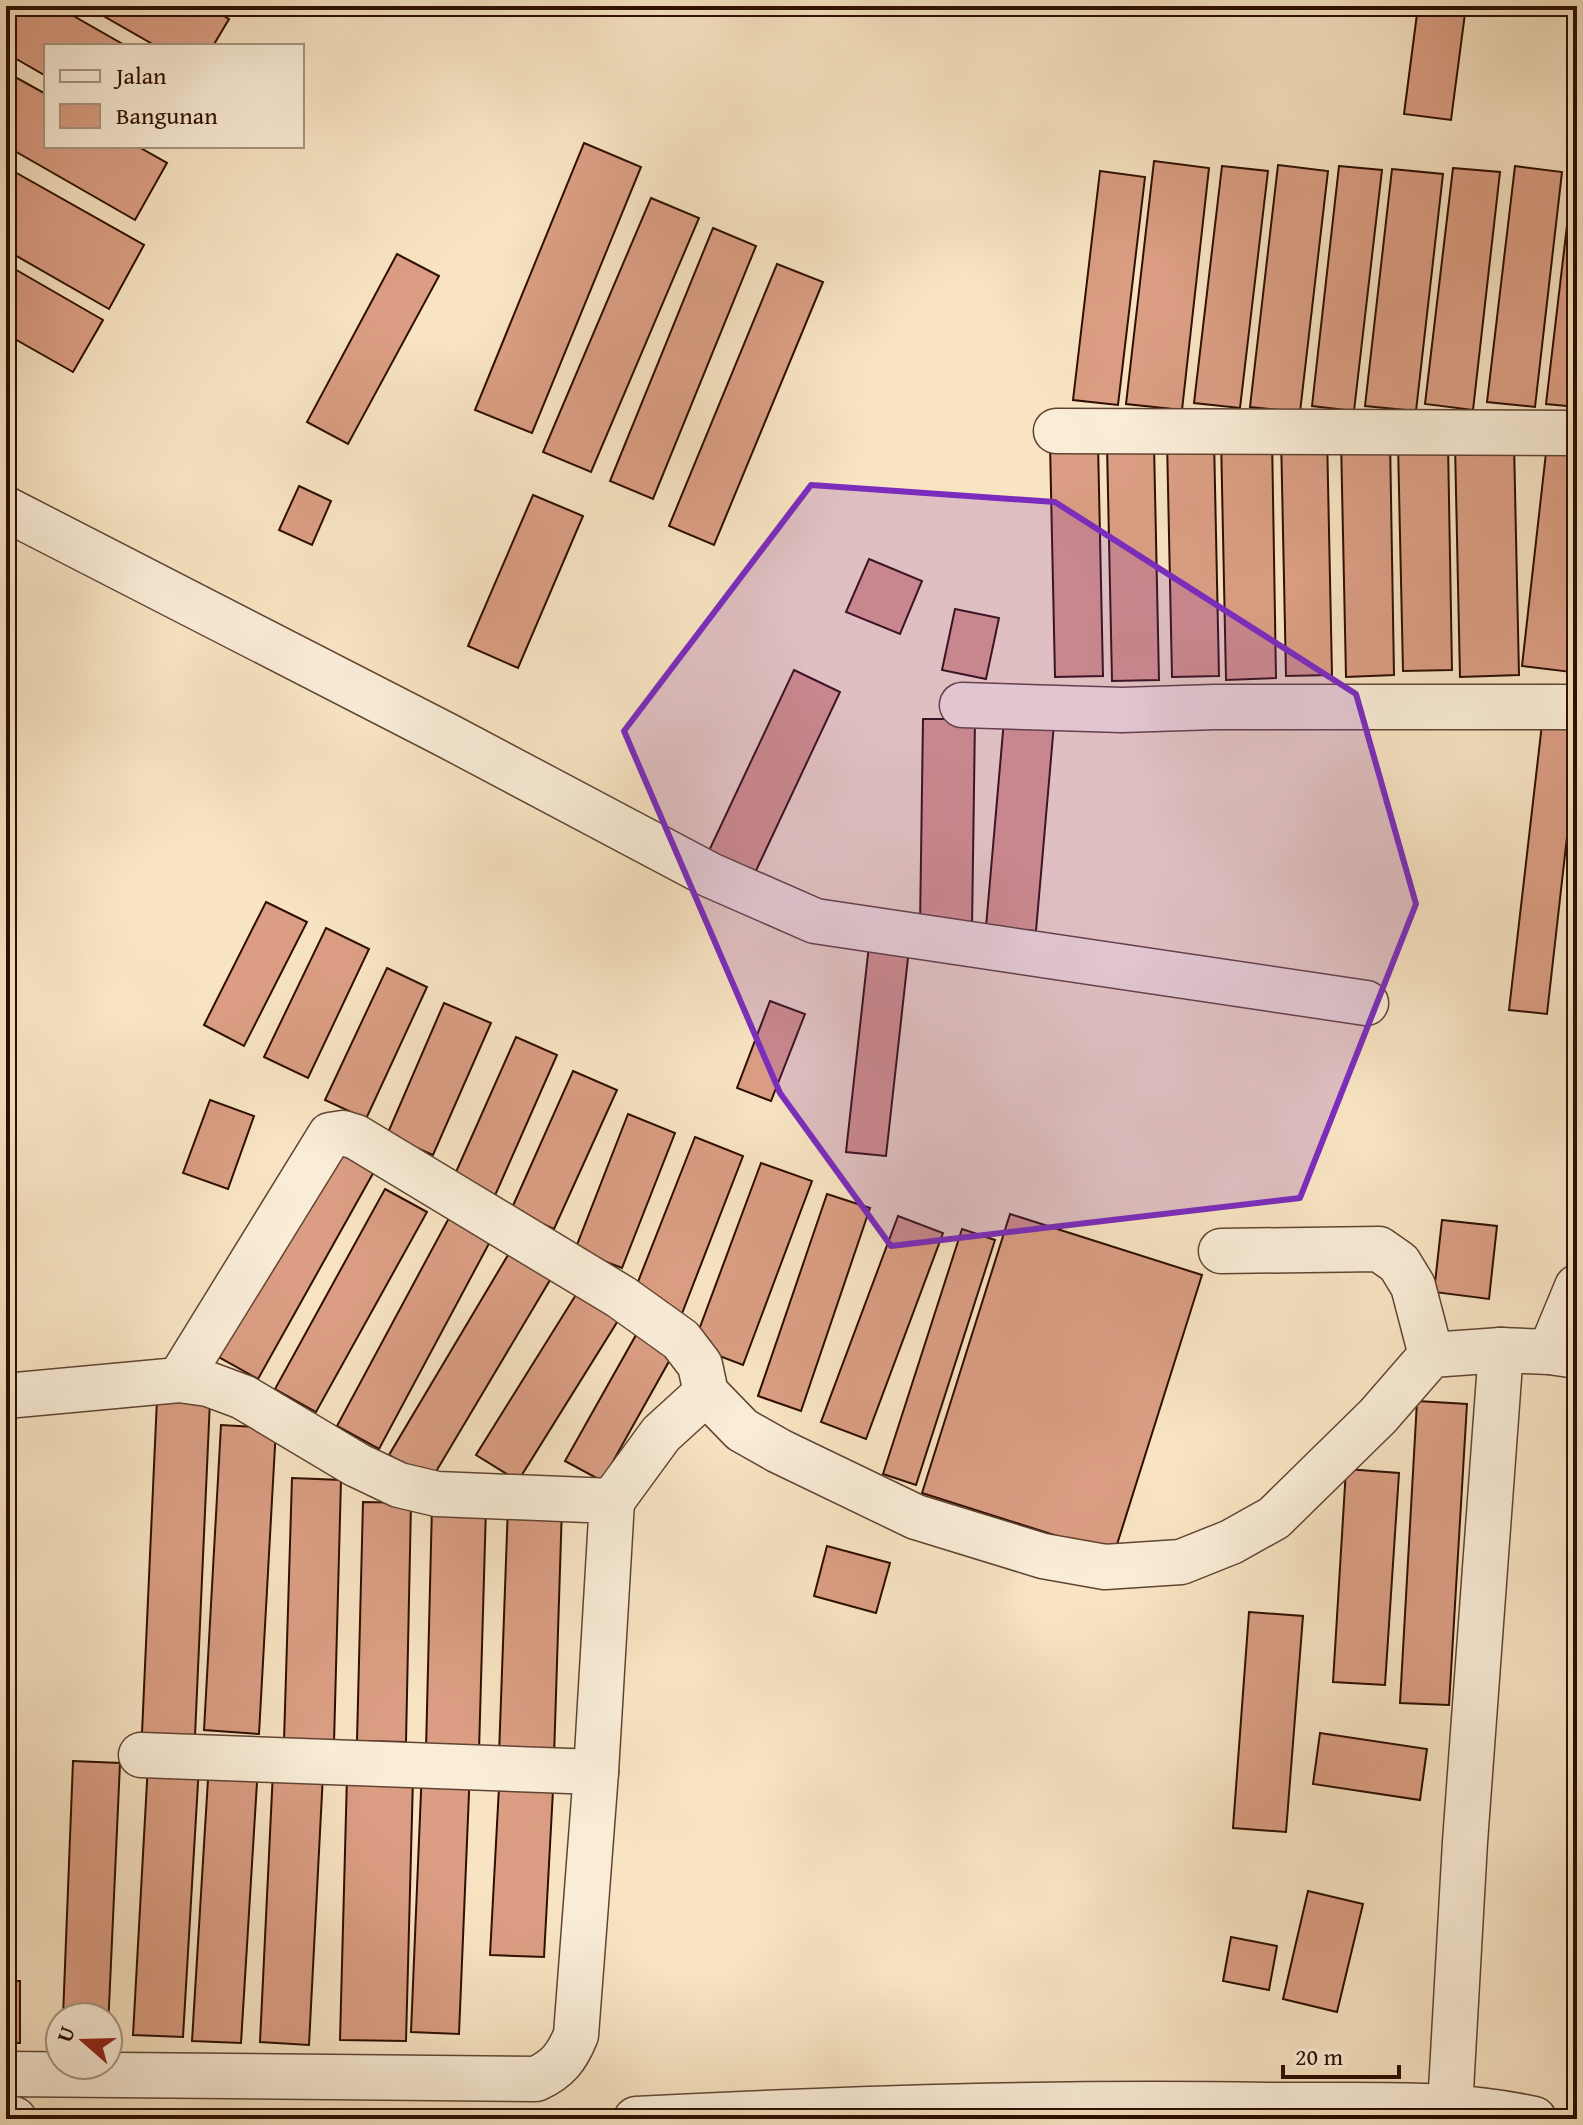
<svg xmlns="http://www.w3.org/2000/svg" width="1583" height="2125" viewBox="0 0 1583 2125" font-family="'Gentium Book Plus',serif">
	<style>
		.building { fill: #db9e84; stroke: #2e0e00; stroke-width: 2 }
		.lines { fill: none; stroke-linecap: round; stroke-linejoin: round }
		.minor-casing { stroke: #604431; stroke-width: 47 }
		.minor { stroke: #faedd8; stroke-width: 44 }
		.marked { fill: #7b2cbf; fill-opacity: 0.2; stroke: #7b2cbf; stroke-width: 6; stroke-linejoin: round }
	</style>
	<rect width="100%" height="100%" fill="#f8e4c3"/>
	<filter id="stains"><feTurbulence type="fractalNoise" baseFrequency=".0025" numOctaves="4"/><feColorMatrix values="0 0 0 0 .2 0 0 0 0 .09 0 0 0 0 .02 0 0 0 .5 -.17"/></filter>
	<radialGradient id="worn" r=".72"><stop offset=".6" stop-color="#630" stop-opacity="0"/><stop offset="1" stop-color="#630" stop-opacity=".3"/></radialGradient>
	<g class="building">
		<polygon points="6,6 56,6 126,46 46,46 46,76 6,53"/>
		<polygon points="86,6 206,6 229,19 213,46 156,46"/>
		<polygon points="1418,6 1466,6 1451,120 1404,114"/>
		<polygon points="6,72 46,94 46,146 137,146 167,163 135,220 6,146"/>
		<polygon points="584,143 641,167 532,433 475,410"/>
		<polygon points="1154,161 1209,168 1182,410 1126,404"/>
		<polygon points="1278,165 1328,171 1300,412 1250,407"/>
		<polygon points="1222,166 1268,171 1240,408 1194,403"/>
		<polygon points="1339,166 1382,170 1354,411 1312,406"/>
		<polygon points="1515,166 1562,172 1535,407 1487,402"/>
		<polygon points="1574,166 1577,166 1577,407 1546,404"/>
		<polygon points="6,167 144,245 109,309 6,250"/>
		<polygon points="1453,168 1500,172 1473,410 1425,404"/>
		<polygon points="1392,169 1443,174 1416,411 1365,406"/>
		<polygon points="1100,171 1145,177 1118,405 1073,400"/>
		<polygon points="651,198 699,218 591,472 543,452"/>
		<polygon points="713,228 756,246 653,499 610,481"/>
		<polygon points="397,254 439,276 348,444 307,422"/>
		<polygon points="6,264 103,320 73,372 6,334"/>
		<polygon points="777,264 823,282 714,545 669,526"/>
		<polygon points="1327,434 1332,675 1286,676 1281,435"/>
		<polygon points="1548,435 1577,438 1577,621 1571,672 1522,666"/>
		<polygon points="1272,436 1276,678 1226,680 1221,437"/>
		<polygon points="1214,439 1219,676 1172,677 1167,440"/>
		<polygon points="1341,439 1390,439 1394,675 1346,677"/>
		<polygon points="1098,443 1103,676 1055,677 1050,444"/>
		<polygon points="1448,443 1452,670 1403,671 1398,444"/>
		<polygon points="1514,443 1519,675 1460,677 1455,445"/>
		<polygon points="1154,444 1159,680 1112,681 1107,445"/>
		<polygon points="299,486 331,501 312,545 279,530"/>
		<polygon points="533,495 583,516 518,668 468,646"/>
		<polygon points="869,559 922,581 900,634 846,612"/>
		<polygon points="955,609 999,618 986,679 942,670"/>
		<polygon points="794,670 840,692 753,877 707,855"/>
		<polygon points="923,719 975,719 972,928 920,927"/>
		<polygon points="1004,720 1054,724 1036,931 986,927"/>
		<polygon points="1542,724 1577,728 1577,748 1547,1014 1509,1010"/>
		<polygon points="266,902 307,922 244,1046 204,1025"/>
		<polygon points="326,928 369,949 308,1078 264,1057"/>
		<polygon points="869,945 909,949 886,1156 846,1152"/>
		<polygon points="387,968 427,987 366,1119 325,1100"/>
		<polygon points="770,1001 805,1014 771,1101 737,1088"/>
		<polygon points="444,1003 491,1023 433,1155 387,1135"/>
		<polygon points="516,1037 557,1055 493,1200 452,1181"/>
		<polygon points="573,1071 617,1090 554,1229 511,1210"/>
		<polygon points="210,1100 254,1116 228,1189 183,1173"/>
		<polygon points="628,1114 675,1133 622,1268 575,1250"/>
		<polygon points="695,1137 743,1156 681,1316 632,1297"/>
		<polygon points="336,1145 376,1168 258,1379 217,1356"/>
		<polygon points="761,1163 812,1181 743,1365 693,1346"/>
		<polygon points="385,1189 427,1212 316,1412 275,1389"/>
		<polygon points="827,1194 870,1208 801,1411 758,1396"/>
		<polygon points="1010,1214 1202,1275 1114,1554 922,1493"/>
		<polygon points="450,1216 492,1238 379,1449 337,1426"/>
		<polygon points="898,1216 943,1233 866,1439 821,1422"/>
		<polygon points="1442,1220 1497,1226 1489,1299 1434,1292"/>
		<polygon points="962,1229 995,1240 916,1485 883,1474"/>
		<polygon points="511,1250 553,1275 431,1480 389,1455"/>
		<polygon points="577,1293 619,1319 518,1481 476,1455"/>
		<polygon points="636,1335 672,1356 602,1481 565,1461"/>
		<polygon points="157,1399 210,1400 195,1736 142,1733"/>
		<polygon points="1417,1401 1467,1404 1449,1705 1400,1703"/>
		<polygon points="221,1425 276,1428 259,1734 204,1730"/>
		<polygon points="1346,1469 1399,1473 1385,1685 1333,1682"/>
		<polygon points="292,1478 341,1480 334,1743 284,1741"/>
		<polygon points="363,1502 411,1503 406,1742 357,1741"/>
		<polygon points="432,1505 486,1507 479,1751 426,1750"/>
		<polygon points="508,1505 562,1506 554,1757 499,1755"/>
		<polygon points="827,1546 890,1563 876,1613 814,1596"/>
		<polygon points="1249,1612 1303,1616 1286,1832 1233,1828"/>
		<polygon points="1320,1733 1427,1749 1420,1800 1313,1784"/>
		<polygon points="73,1761 120,1763 108,2029 108,2017 63,2017"/>
		<polygon points="209,1763 258,1766 241,2043 192,2041"/>
		<polygon points="148,1764 199,1766 183,2037 133,2035"/>
		<polygon points="422,1768 470,1769 459,2034 411,2032"/>
		<polygon points="273,1771 323,1774 309,2045 260,2042"/>
		<polygon points="347,1776 413,1778 406,2041 340,2040"/>
		<polygon points="499,1787 553,1790 544,1957 490,1955"/>
		<polygon points="1308,1891 1363,1904 1337,2012 1283,1999"/>
		<polygon points="1231,1937 1277,1946 1269,1990 1223,1981"/>
		<rect x="6" y="1981" width="14" height="62"/>
	</g>
	<g class="lines">
		<g class="minor-casing">
			<g id="minor">
				<polyline points="1056,431 1577,433"/>
				<polyline points="6,509 448,736 710,875 815,921 1366,1003"/>
				<polyline points="962,705 1122,710 1215,707 1577,707"/>
				<polyline points="1221,1251 1379,1249 1399,1263 1413,1286 1431,1355"/>
				<polyline points="1550,1352 1577,1287"/>
				<polyline points="179,1380 330,1135 343,1133 356,1137 621,1297 681,1340 700,1365 706,1393 742,1430 779,1451 916,1517 1043,1556 1105,1567 1181,1562 1231,1542 1274,1518 1378,1416 1431,1355 1501,1350"/>
				<path d="M6,1396L179,1380L208,1384L243,1397L357,1465L399,1485L437,1494L612,1501L596,1772L576,2035C567,2057 558,2069 536,2079L6,2074"/>
				<polyline points="612,1501 661,1434 706,1393"/>
				<polyline points="141,1755 596,1772"/>
				<polyline points="1450,2108 1465,1842 1501,1350 1550,1352 1577,1356"/>
				<polyline points="6,2119 14,2119"/>
				<path d="M636,2119C847,2108 1057,2101 1268,2105C1355,2106 1448,2100 1534,2119"/>
			</g>
		</g>
		<use href="#minor" class="minor"/>
	</g>
	<path class="marked" d="M811,485L1055,502L1356,694L1416,904L1300,1198L891,1246L780,1093L624,731Z"/>
	<rect width="1583" height="2125" fill="none" stroke="#f8e4c3" stroke-width="32"/>
	<rect x="8" y="8" width="1567" height="2109" fill="none" stroke="#2e0e00" stroke-width="4"/>
	<rect x="16" y="16" width="1551" height="2093" fill="none" stroke="#2e0e00" stroke-width="2"/>
	<rect x="44" y="44" width="260" height="104" fill="#faedd8" stroke="#a89482" stroke-width="2"/>
	<rect x="60" y="70" width="40" height="12" fill="#faedd8" stroke="#a89482" stroke-width="2"/>
	<text x="116" y="84" font-size="24" fill="#2e0e00">Jalan</text>
	<rect x="60" y="104" width="40" height="24" fill="#db9e84" stroke="#a89482" stroke-width="2"/>
	<text x="116" y="124" font-size="24" fill="#2e0e00">Bangunan</text>
	<g transform="translate(84 2041) rotate(290)"><circle r="38" fill="#faedd8" stroke="#a89482" stroke-width="2"/>
	<path d="M0-6L14 30L0 20L-14 30Z" fill="#8f2418"/>
	<text y="-12" font-size="22" font-weight="bold" text-anchor="middle" fill="#2e0e00">U</text>
	</g>
	<path d="M1283 2065v12h116v-12" fill="none" stroke="#2e0e00" stroke-width="4"/>
	<text x="1295" y="2065" font-size="24" fill="#2e0e00" stroke="#faedd8" stroke-width="6" paint-order="stroke">20 m</text>
	<rect width="100%" height="100%" filter="url(#stains)"/>
	<rect width="100%" height="100%" fill="url(#worn)"/>
</svg>
